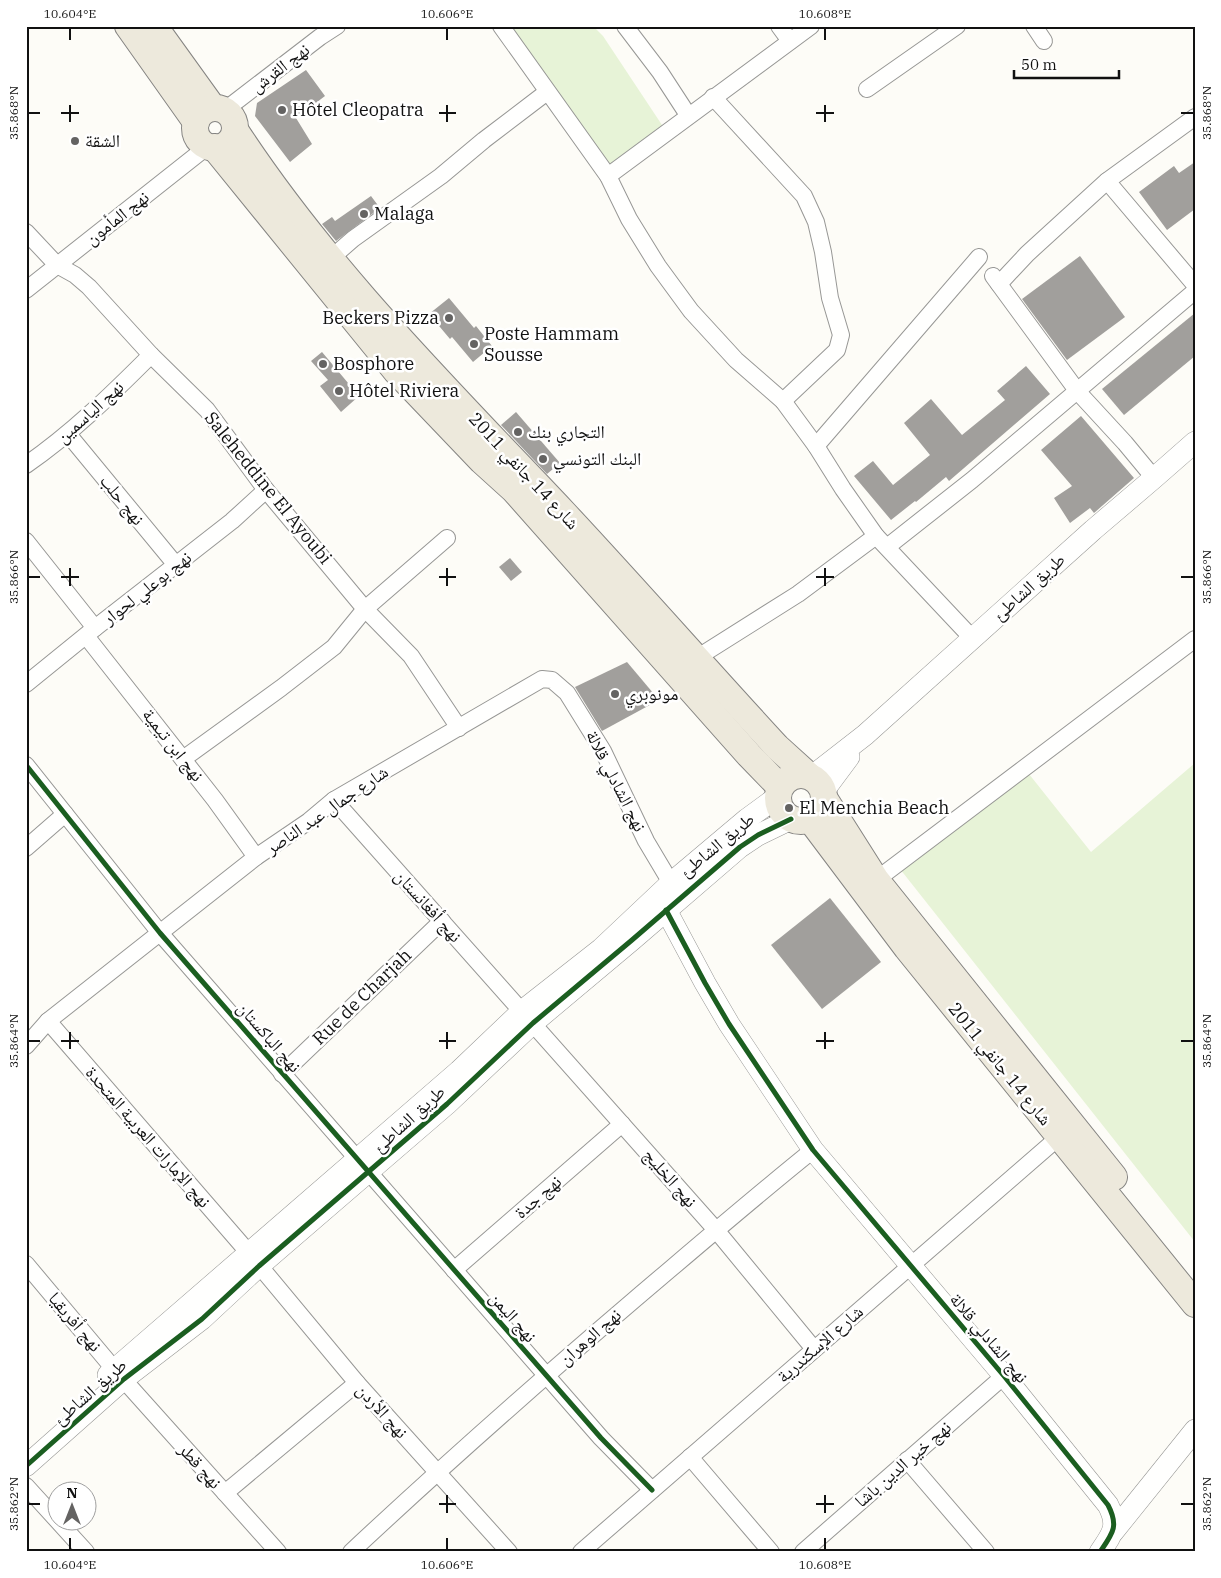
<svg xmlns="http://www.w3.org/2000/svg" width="1221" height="1578" viewBox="0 0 1221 1578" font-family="'IBM Plex Serif','Noto Naskh Arabic',serif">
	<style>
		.green { fill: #e7f3d7 }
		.building { fill: #a19f9c }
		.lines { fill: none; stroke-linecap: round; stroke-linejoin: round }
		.minor-casing { stroke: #979795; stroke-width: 18 }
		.tertiary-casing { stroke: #979795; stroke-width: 22 }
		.primary-casing { stroke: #858482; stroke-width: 28 }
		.minor { stroke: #fffffe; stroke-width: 16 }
		.tertiary { stroke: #fffffe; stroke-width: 21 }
		.primary { stroke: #ede9dc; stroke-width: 26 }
		.cycleway-casing { stroke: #fff; stroke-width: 8 }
		.cycleway { stroke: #1b5e20; stroke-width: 5 }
		.ticks { fill: none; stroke: #111; stroke-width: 2 }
		.poi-dot { fill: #646362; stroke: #fff; stroke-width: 2 }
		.labels { text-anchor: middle; stroke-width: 5; stroke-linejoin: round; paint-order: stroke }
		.street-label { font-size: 18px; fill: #111; stroke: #fff }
		.poi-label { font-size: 18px; fill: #111; stroke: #fff; text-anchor: start }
		.neatline { fill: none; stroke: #111; stroke-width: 2 }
		.ticks-label { font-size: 12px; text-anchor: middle; fill: #111 }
	</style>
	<rect width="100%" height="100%" fill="#fdfcf7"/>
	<g class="green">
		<polygon points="498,26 593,26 603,36 664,128 600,174"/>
		<polygon points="1195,763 1195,1242 900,869 1029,774 1091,852"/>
	</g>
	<g class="building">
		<polygon points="306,70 325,96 296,118 312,144 290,162 255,116 257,103"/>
		<polygon points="1195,162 1195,209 1167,230 1139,192 1174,166 1179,173"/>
		<polygon points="371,196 380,208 336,241 322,224 332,217 335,221"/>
		<polygon points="1080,256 1125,317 1067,360 1022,299"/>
		<polygon points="449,298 474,328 476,326 492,346 473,362 452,337 450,339 429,314"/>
		<polygon points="1195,313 1195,356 1124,415 1102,389"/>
		<polygon points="322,352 359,396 341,412 320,386 328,380 311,361"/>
		<polygon points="1026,366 1050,394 949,481 946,477 916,502 915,501 891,520 854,476 873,461 893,485 930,455 904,423 931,399 962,435 1005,400 997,391"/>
		<polygon points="516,412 560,463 547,474 501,425"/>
		<polygon points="1081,416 1134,478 1094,513 1090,508 1070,523 1054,498 1072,486 1041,450"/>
		<polygon points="510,558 522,572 511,581 499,567"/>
		<polygon points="627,662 659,700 602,731 575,687"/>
		<polygon points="830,898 881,962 822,1009 771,945"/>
	</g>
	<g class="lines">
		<g class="minor-casing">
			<g id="minor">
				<polyline points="501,26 608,176 629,219 658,266 691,311 736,360 783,401 816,446 843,489 876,536 972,638"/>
				<polyline points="625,26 660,72 688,115"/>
				<polyline points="779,26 790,41"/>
				<polyline points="1034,26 1044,41"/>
				<polyline points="867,89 957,26"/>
				<polyline points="713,97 804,196 816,222 823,252 830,298 841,335 837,350 783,401"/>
				<polyline points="225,110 320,37 337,26"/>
				<polyline points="608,176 811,26"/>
				<polyline points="1107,181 1195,285"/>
				<polyline points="26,232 57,265 75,275 89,287 151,355 207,410 266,490 365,609 411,656 459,728"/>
				<polyline points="330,259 353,239 441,176 484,140 547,92"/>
				<polyline points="993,276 1078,392 1125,443 1154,478"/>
				<polyline points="999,284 1027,254 1107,181 1195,117"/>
				<polyline points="26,290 208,146"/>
				<polyline points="68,434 176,565"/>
				<polyline points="816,446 979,257"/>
				<path d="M26,465C72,433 111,395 151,355"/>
				<polyline points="26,541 95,628"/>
				<polyline points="887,547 972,480 1195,291"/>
				<polyline points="86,636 215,800 256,857"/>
				<polyline points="695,659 798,594 876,536"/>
				<polyline points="26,684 95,628 232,521 266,490"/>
				<polyline points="183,759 281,688 334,647 365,609 447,538"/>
				<polyline points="26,765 160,933 601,1438 652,1490"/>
				<polyline points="334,800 716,1230 814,1349"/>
				<polyline points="26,848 65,814"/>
				<polyline points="876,880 1195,639"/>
				<polyline points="48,1021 248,1252 357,1383 509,1552"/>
				<polyline points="26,1046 48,1021 256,857 309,821 334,800 542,679 552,680 567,693 603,751 646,841 671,883"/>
				<polyline points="282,1074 442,921"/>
				<polyline points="26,1264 114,1369 278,1552"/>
				<polyline points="454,1270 622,1124"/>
				<polyline points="690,1457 771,1552"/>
				<polyline points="907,1460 986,1552"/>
				<polyline points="26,1486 86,1552"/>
				<polyline points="225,1493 357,1383"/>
				<path d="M351,1552C443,1466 538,1382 634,1300C693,1250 752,1199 813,1150"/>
				<polyline points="581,1552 1059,1137"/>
				<polyline points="803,1552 1004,1376"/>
			</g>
		</g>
		<g class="tertiary-casing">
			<g id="tertiary">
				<polyline points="811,777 865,735 1093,530 1154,478 1195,442"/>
				<polyline points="823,792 849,757"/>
				<path d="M666,910L705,983L729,1024L813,1150L1004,1376L1108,1505C1119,1526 1113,1533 1100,1552"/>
				<polyline points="108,1375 459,1071 522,1011 601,949 671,883 747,819 777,797"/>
				<polyline points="26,1466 124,1379 202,1319 259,1266 447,1104 533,1023 632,940 740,847 758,835 791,819"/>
				<polyline points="1113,1532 1195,1430"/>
			</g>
		</g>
		<g class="primary-casing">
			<g id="primary">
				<polyline points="128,26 196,122"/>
				<polyline points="154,26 213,108"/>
				<circle cx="215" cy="128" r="20"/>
				<path d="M235,130C327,271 448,390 563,512C635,589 705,669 777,747L809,776"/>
				<polyline points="214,147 396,371 482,461 514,490 749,755 780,787"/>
				<circle cx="801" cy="798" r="23"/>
				<polyline points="824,798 876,880 1114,1177"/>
				<polyline points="810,819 907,948 1195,1304"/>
			</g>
		</g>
		<use href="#minor" class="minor"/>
		<use href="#tertiary" class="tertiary"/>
		<use href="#primary" class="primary"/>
		<g class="cycleway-casing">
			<g id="cycleway">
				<polyline points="26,765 160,933 601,1438 652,1490"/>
				<path d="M666,910L705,983L729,1024L813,1150L1004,1376L1108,1505C1119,1526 1113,1533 1100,1552"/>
				<polyline points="26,1466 124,1379 202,1319 259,1266 447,1104 533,1023 632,940 740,847 758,835 791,819"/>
			</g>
		</g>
		<use href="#cycleway" class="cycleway"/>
	</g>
	<path class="ticks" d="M70,28V40M447,28V40M825,28V40M70,105V122M447,105V122M825,105V122M28,113H40M61,113H79M439,113H456M816,113H834M1181,113H1194M70,568V586M447,568V586M825,568V586M28,577H40M61,577H79M439,577H456M816,577H834M1181,577H1194M70,1032V1049M447,1032V1049M825,1032V1049M28,1041H40M61,1041H79M439,1041H456M816,1041H834M1181,1041H1194M447,1495V1513M825,1495V1513M28,1504H40M439,1504H456M816,1504H834M1181,1504H1194M70,1538V1550M447,1538V1550M825,1538V1550"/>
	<g class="poi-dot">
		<circle cx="282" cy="110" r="5"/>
		<circle cx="75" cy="141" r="5"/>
		<circle cx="364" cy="214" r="5"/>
		<circle cx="449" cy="318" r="5"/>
		<circle cx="474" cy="344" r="5"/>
		<circle cx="323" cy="364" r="5"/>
		<circle cx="339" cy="391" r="5"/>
		<circle cx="518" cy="432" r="5"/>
		<circle cx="543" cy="459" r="5"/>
		<circle cx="615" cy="694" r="5"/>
		<circle cx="789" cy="808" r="5"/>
	</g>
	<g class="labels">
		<g class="street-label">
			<text transform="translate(280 68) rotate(-37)" y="6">نهج القرش</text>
			<text transform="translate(117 218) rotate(-38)" y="6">نهج المأمون</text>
			<text transform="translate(90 412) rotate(-42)" y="6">نهج الياسمين</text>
			<text transform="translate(524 471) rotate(47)" y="6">شارع 14 جانفي 2011</text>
			<text transform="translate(268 488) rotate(51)" y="6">Saleheddine El Ayoubi</text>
			<text transform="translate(122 500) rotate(51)" y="6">نهج حلب</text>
			<text transform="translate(1029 587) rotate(-42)" y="6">طريق الشاطئ</text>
			<text transform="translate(147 588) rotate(-38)" y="6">نهج بوعلي لحوار</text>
			<text transform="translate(173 745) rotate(52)" y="6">نهج ابن تيمية</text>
			<text transform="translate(616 781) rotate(63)" y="6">نهج الشادلي قلالة</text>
			<text transform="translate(327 810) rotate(-34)" y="6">شارع جمال عبد الناصر</text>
			<text transform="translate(717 845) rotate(-39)" y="6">طريق الشاطئ</text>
			<text transform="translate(428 906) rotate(48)" y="6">نهج أفغانستان</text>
			<text transform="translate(362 997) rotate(-44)" y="6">Rue de Charjah</text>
			<text transform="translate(269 1037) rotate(49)" y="6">نهج الباكستان</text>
			<text transform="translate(1000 1064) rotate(51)" y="6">شارع 14 جانفي 2011</text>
			<text transform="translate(409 1119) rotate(-42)" y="6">طريق الشاطئ</text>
			<text transform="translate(148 1137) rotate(49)" y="6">نهج الإمارات العربية المتحدة</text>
			<text transform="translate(670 1178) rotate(49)" y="6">نهج الخليج</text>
			<text transform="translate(538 1197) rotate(-41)" y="6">نهج جدة</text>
			<text transform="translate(513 1317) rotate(49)" y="6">نهج اليمن</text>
			<text transform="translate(75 1322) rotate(50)" y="6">نهج أفريقيا</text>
			<text transform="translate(590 1337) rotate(-41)" y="6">نهج الوهران</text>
			<text transform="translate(989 1338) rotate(50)" y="6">نهج الشادلي قلالة</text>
			<text transform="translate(820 1344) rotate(-41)" y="6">شارع الإسكندرية</text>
			<text transform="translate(90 1392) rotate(-41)" y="6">طريق الشاطئ</text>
			<text transform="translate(382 1411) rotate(48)" y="6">نهج الأردن</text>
			<text transform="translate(903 1464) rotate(-41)" y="6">نهج خير الدين باشا</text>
			<text transform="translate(200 1466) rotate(48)" y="6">نهج قطر</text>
		</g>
		<g class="poi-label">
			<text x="292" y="116">Hôtel Cleopatra</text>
			<text x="85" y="147">الشقة</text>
			<text x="374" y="220">Malaga</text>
			<text x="439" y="324" text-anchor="end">Beckers Pizza</text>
			<text x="484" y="340">Poste Hammam<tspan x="484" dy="21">Sousse</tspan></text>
			<text x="333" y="370">Bosphore</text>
			<text x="349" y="397">Hôtel Riviera</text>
			<text x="528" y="438">التجاري بنك</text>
			<text x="553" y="465">البنك التونسي</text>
			<text x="625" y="700">مونوبري</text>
			<text x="799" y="814">El Menchia Beach</text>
		</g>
	</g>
	<rect width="1221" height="1578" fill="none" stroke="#ffffff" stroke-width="55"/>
	<g transform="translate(72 1506)"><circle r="24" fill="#ffffff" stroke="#a0a0a0"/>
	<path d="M0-4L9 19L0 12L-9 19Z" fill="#646362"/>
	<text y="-8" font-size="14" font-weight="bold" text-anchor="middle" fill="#111111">N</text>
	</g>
	<path d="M1014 70v8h105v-8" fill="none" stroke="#111111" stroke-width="2.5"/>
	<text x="1021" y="70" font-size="15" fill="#111111" stroke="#ffffff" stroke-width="4" paint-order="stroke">50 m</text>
	<rect x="28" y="28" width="1166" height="1522" class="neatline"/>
	<g class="ticks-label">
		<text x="70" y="18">10.604°E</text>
		<text x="447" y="18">10.606°E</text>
		<text x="825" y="18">10.608°E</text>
		<text transform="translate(14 113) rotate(-90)" y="4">35.868°N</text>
		<text transform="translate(1207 113) rotate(-90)" y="4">35.868°N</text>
		<text transform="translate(14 577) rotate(-90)" y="4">35.866°N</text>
		<text transform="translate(1207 577) rotate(-90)" y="4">35.866°N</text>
		<text transform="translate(14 1041) rotate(-90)" y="4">35.864°N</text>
		<text transform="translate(1207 1041) rotate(-90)" y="4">35.864°N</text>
		<text transform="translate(14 1504) rotate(-90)" y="4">35.862°N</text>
		<text transform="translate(1207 1504) rotate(-90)" y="4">35.862°N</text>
		<text x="70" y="1569">10.604°E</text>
		<text x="447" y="1569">10.606°E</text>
		<text x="825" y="1569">10.608°E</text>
	</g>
</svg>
